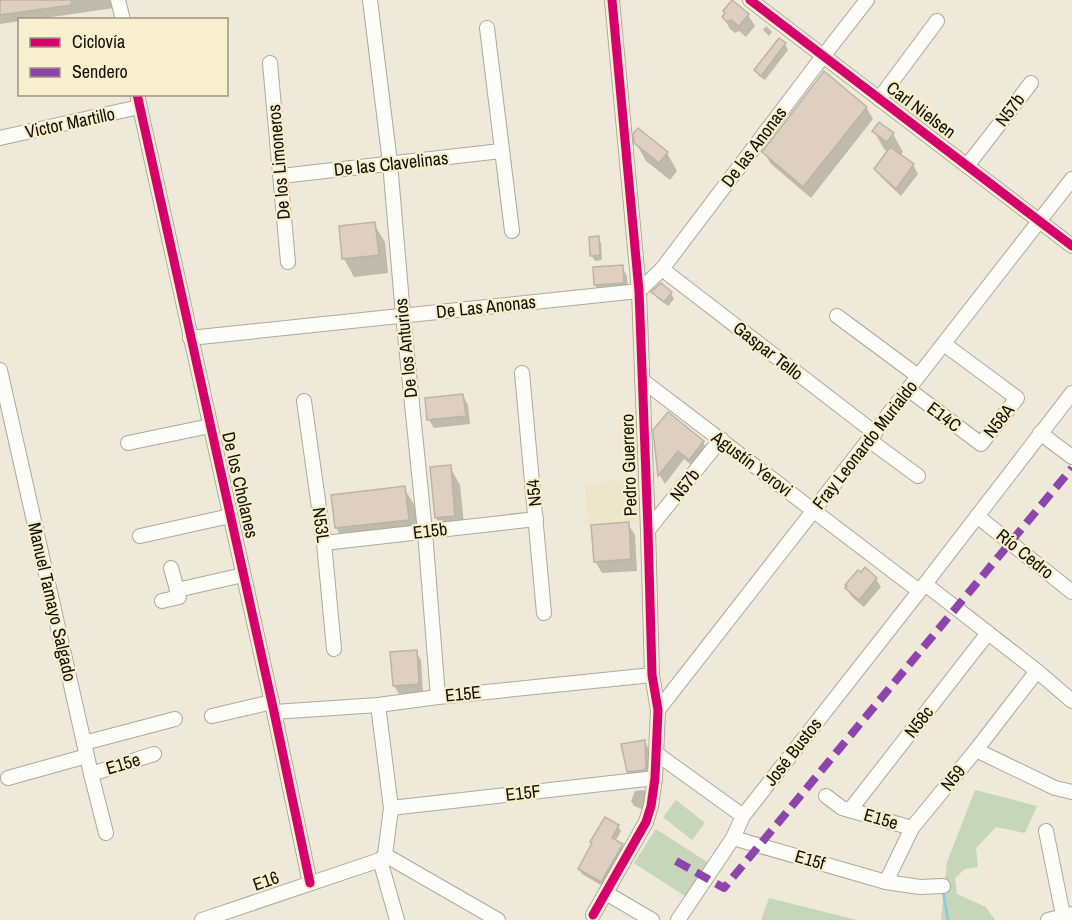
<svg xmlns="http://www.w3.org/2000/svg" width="1072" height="920" viewBox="0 0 1072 920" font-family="'Archivo Narrow',sans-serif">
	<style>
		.built { fill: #ede6c8 }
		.green { fill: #c5d7b8 }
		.shadow { fill: #0003 }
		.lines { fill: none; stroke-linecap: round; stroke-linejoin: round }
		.stream { stroke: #92c9dd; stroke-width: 3 }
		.building { fill: #dfcfc0; stroke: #bbb4a9; stroke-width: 1.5 }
		.minor-casing { stroke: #ada99c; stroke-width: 16 }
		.minor { stroke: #fcfcf9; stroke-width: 14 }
		.quiet { stroke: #8e44ad; stroke-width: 8; stroke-dasharray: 15 8; stroke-linecap: butt }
		.cycleway-casing { stroke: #f8efce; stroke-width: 13 }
		.cycleway { stroke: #d6006c; stroke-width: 9 }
		.labels { text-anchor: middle; stroke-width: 4.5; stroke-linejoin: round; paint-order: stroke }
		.street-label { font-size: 18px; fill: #131005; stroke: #f8efce }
	</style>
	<rect width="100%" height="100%" fill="#eee9d8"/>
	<polygon class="built" points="638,479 641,521 588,526 585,484"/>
	<g class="green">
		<polygon points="975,790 1037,806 1025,833 996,827 976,848 978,867 965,869 955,878 957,894 986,907 995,920 941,920 947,862"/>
		<polygon points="676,800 705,823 692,840 663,817"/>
		<polygon points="656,829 710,864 688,898 634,863"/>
		<polygon points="769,898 857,920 761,920"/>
	</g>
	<g class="shadow">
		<polygon points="0,0 120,0 114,8 31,20 20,20 20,21 0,24"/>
		<polygon points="748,15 755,26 746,37 739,31 735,33 730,29 724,18"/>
		<polygon points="766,26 772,32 769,36 763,30"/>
		<polygon points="779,40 785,44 788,50 765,80 759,76 755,70"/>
		<polygon points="866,107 873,119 811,198 771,164 764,152"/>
		<polygon points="874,131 893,134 903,152 900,156 913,165 918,174 901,196 881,177 876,169 888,152 884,149"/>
		<polygon points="636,143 667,153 677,171 670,180 646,161"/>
		<polygon points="374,224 385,242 388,273 354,277 344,259"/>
		<polygon points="598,238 601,243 602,260 595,261 591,255"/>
		<polygon points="622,267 627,276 628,292 600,293 595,285"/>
		<polygon points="661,285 671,293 674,299 668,306 656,297 653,292"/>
		<polygon points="463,396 468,405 470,424 434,428 429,420"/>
		<polygon points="668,414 703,442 709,452 695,468 684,459 665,484 660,476 655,431"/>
		<polygon points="450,467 460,485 465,534 447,536 436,518"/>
		<polygon points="404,488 415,506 418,537 347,545 336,528"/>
		<polygon points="628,524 635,535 637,571 602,573 595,561"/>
		<polygon points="876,579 881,587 864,607 852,597 847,589"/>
		<polygon points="416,652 421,660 423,692 399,694 394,686"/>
		<polygon points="645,741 649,750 650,777 633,780 628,772"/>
		<polygon points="644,790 647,795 644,810 634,806 631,801 635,791"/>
		<polygon points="618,826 621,831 615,842 622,846 625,851 604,887 582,874 579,869"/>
	</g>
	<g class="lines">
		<polyline class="stream" points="943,891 948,920"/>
	</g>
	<g class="building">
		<polygon points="0,0 71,0 72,5 0,15"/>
		<polygon points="732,0 749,14 739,26 731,20 727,22 722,17 725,13 723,11"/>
		<polygon points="779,38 786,43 761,76 754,70"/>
		<polygon points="824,71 867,107 803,187 762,152"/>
		<polygon points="879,122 894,133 887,142 872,131"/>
		<polygon points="638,128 668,152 659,163 634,143 633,134"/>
		<polygon points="890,147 914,164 896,189 874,169"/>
		<polygon points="375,222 379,255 342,259 339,226"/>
		<polygon points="599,236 600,255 590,256 589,237"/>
		<polygon points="623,265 624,283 594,285 593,267"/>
		<polygon points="661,283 672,292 664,302 651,292"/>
		<polygon points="463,394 466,416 427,420 425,398"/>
		<polygon points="668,412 704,441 689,460 678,451 658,476 653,430"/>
		<polygon points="451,465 455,516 435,518 430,467"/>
		<polygon points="405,486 409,520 335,528 331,495"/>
		<polygon points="629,522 631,559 594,562 591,525"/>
		<polygon points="865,567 877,578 859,600 845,588 847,586 845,585 858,570 861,572"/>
		<polygon points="417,650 419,684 393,686 390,652"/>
		<polygon points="645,740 646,768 643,770 627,772 621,744"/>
		<polygon points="605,817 619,825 612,838 623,844 601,882 578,869 592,843 590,842"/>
	</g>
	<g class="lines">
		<g class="minor-casing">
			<g id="minor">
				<polyline points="118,0 123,20"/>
				<polyline points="370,0 390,163 403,315 425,532 438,697"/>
				<polyline points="750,0 1072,246"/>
				<polyline points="487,28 512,231"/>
				<polyline points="270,63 288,262"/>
				<polyline points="137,94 274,712 310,883"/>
				<polyline points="879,99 937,21"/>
				<polyline points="0,138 139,107"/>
				<polyline points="967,166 1031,83"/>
				<polyline points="281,176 501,151"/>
				<polyline points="662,269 875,433"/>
				<polyline points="639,291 662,269 814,68 867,0"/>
				<polyline points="837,316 918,376"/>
				<polyline points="190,338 639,291"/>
				<polyline points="0,370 91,774 106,833"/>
				<polyline points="522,373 544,613"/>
				<polyline points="642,380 919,591"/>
				<polyline points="908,389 981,444 1017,398 944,344"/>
				<polyline points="304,401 324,543 334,649"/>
				<polyline points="1040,433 1072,457"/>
				<polyline points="869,440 918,476"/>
				<polyline points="128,443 210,426"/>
				<polyline points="977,516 1072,592"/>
				<polyline points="648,530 721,439"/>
				<polyline points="140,536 230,516"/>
				<polyline points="324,543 536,519"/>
				<polyline points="925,584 1037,671 1072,701"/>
				<polyline points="177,590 243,575"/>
				<polyline points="162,601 179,597 171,568"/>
				<polyline points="378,705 391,808 385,855"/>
				<polyline points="658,710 1072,179"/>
				<polyline points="274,712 378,705 438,697 652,675"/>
				<polyline points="212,716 272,702"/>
				<polyline points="84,743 175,719"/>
				<polyline points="976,750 1055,788 1072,792"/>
				<polyline points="657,754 743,816"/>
				<polyline points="91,774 154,754"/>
				<polyline points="8,778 87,756"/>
				<polyline points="826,796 842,808 912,828"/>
				<polyline points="391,808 655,778"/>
				<polyline points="850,810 988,633"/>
				<polyline points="1046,831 1064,920"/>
				<polyline points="733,838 886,882 920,887 943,886"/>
				<polyline points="385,855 498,920"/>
				<polyline points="380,860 397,920"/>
				<polyline points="886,882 912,828 976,750 1037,671"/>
				<polyline points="606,893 652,920"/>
				<polyline points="593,915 646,822 651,806 655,778 658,710 652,675 648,530 639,291 612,0"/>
				<polyline points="202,920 380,860 385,855"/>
				<polyline points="678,920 733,838 743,816 925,584 1072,393"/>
				<polyline points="1048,920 1072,914"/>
			</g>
		</g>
		<use href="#minor" class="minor"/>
		<polyline class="quiet" points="676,861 724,888 1072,468"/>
		<g class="cycleway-casing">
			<g id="cycleway">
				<polyline points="750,0 1072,246"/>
				<polyline points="137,94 274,712 310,883"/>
				<polyline points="593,915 646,822 651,806 655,778 658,710 652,675 648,530 639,291 612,0"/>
			</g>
		</g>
		<use href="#cycleway" class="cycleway"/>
	</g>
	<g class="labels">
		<g class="street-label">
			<text transform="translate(921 110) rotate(37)" y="6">Carl Nielsen</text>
			<text transform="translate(1010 110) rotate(-53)" y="6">N57b</text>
			<text transform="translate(70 123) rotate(-12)" y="6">Victor Martillo</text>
			<text transform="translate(754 147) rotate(-53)" y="6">De las Anonas</text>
			<text transform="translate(279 162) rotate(-95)" y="6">De los Limoneros</text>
			<text transform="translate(391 164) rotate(-6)" y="6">De las Clavelinas</text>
			<text transform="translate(486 307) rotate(-6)" y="6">De Las Anonas</text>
			<text transform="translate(406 348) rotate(-96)" y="6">De los Anturios</text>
			<text transform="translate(768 351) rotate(38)" y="6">Gaspar Tello</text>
			<text transform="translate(944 417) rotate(37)" y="6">E14C</text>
			<text transform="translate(999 421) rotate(-52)" y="6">N58A</text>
			<text transform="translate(865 445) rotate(-52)" y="6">Fray Leonardo Murialdo</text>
			<text transform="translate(752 464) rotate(37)" y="6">Agustín Yerovi</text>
			<text transform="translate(629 465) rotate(-92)" y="6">Pedro Guerrero</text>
			<text transform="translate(240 485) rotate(77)" y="6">De los Cholanes</text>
			<text transform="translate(685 485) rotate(-52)" y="6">N57b</text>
			<text transform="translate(534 493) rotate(-96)" y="6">N54</text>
			<text transform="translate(321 525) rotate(82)" y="6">N53L</text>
			<text transform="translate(430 531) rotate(-7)" y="6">E15b</text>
			<text transform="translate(1025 554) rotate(39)" y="6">Río Cedro</text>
			<text transform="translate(52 602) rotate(77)" y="6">Manuel Tamayo Salgado</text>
			<text transform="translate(463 694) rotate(-6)" y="6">E15E</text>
			<text transform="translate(919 722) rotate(-52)" y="6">N58c</text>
			<text transform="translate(793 752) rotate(-52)" y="6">José Bustos</text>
			<text transform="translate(123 764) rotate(-17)" y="6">E15e</text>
			<text transform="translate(953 778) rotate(-51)" y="6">N59</text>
			<text transform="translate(523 793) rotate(-7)" y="6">E15F</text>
			<text transform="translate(881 819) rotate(16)" y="6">E15e</text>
			<text transform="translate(810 860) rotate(16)" y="6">E15f</text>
			<text transform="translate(266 881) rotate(-19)" y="6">E16</text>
		</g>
	</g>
	<rect x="18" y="18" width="210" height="78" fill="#f8efce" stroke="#9c967e" stroke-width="1.5"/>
	<rect x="30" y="38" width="30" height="9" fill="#d6006c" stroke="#9c967e" stroke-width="1.5"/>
	<text x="72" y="48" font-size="18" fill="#131005">Ciclovía</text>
	<rect x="30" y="68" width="30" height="9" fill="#8e44ad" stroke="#9c967e" stroke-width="1.5"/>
	<text x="72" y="78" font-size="18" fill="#131005">Sendero</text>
</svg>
